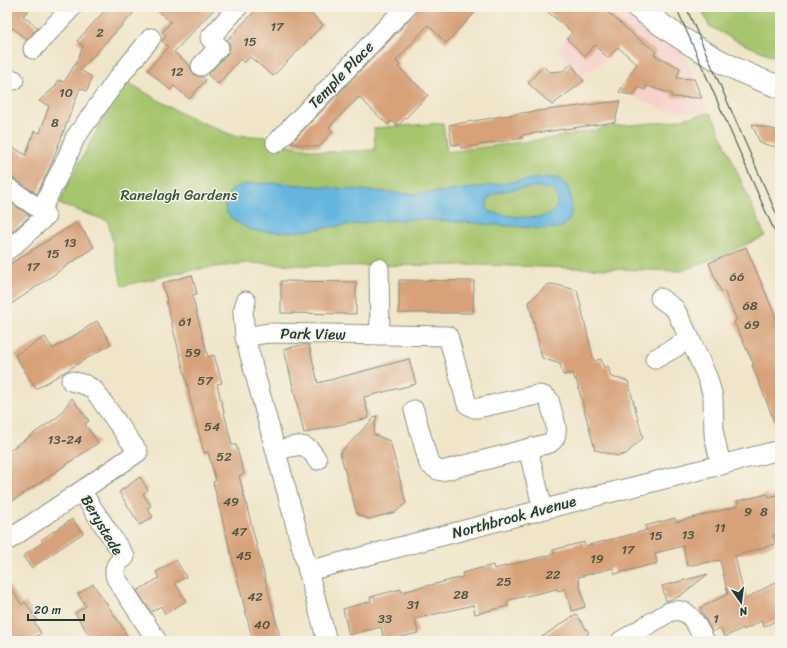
<svg xmlns="http://www.w3.org/2000/svg" width="787" height="648" viewBox="0 0 787 648" font-family="Sriracha,sans-serif">
	<style>
		.built { fill: #f7d0cb }
		.green { fill: #a6c56d; stroke: #628150 }
		.water { fill: #64b5df; stroke: #42798a; fill-rule: evenodd }
		.building { fill: #d7a179 }
		.lines { fill: none; stroke-linecap: round; stroke-linejoin: round }
		.minor-casing { stroke: #88917e; stroke-width: 21 }
		.major-casing { stroke: #88917e; stroke-width: 24 }
		.minor { stroke: #fff; stroke-width: 19 }
		.major { stroke: #fff; stroke-width: 22 }
		.tram { stroke: #1f3d34; stroke-width: 1 }
		.labels { text-anchor: middle; stroke-width: 3; stroke-linejoin: round; paint-order: stroke }
		.number-label { font-size: 13px; fill: #4d5645 }
		.street-label { font-size: 15px; fill: #1f3d34; stroke: #f7f3e8 }
		.park-label { font-size: 15px; fill: #3a583f; stroke: #f7f3e8 }
	</style>
	<rect width="100%" height="100%" fill="#f7f3e8"/>
	<filter id="ink" filterUnits="userSpaceOnUse"><feTurbulence type="fractalNoise" baseFrequency=".025" numOctaves="2"/><feDisplacementMap in="SourceGraphic" scale="8" xChannelSelector="R" yChannelSelector="G"/><feConvolveMatrix kernelMatrix="1 2 1 2 8 2 1 2 1" color-interpolation-filters="sRGB"/></filter>
	<filter id="wash" filterUnits="userSpaceOnUse"><feTurbulence type="fractalNoise" baseFrequency=".012" numOctaves="4" result="noise"/><feDisplacementMap in="SourceGraphic" scale="16" xChannelSelector="R" yChannelSelector="G"/><feGaussianBlur stdDeviation="0.9" result="paint"/><feColorMatrix in="noise" values="0 0 0 0 0 0 0 0 0 0 0 0 0 0 0 0 0 1.4 0 .05"/><feComposite in="paint" operator="in"/></filter>
	<g filter="url(#wash)">
		<rect width="100%" height="100%" fill="#f0e5c9"/>
		<polygon class="built" points="542,7 664,7 702,98 710,113 668,111 625,93 639,62 618,47 597,67 579,74 558,49 572,32"/>
		<g class="green">
			<polygon points="701,7 780,7 780,59 739,42 709,26"/>
			<polygon points="124,80 184,115 232,135 268,137 283,144 325,152 375,150 374,128 443,123 447,152 552,138 615,126 667,122 710,113 716,123 765,236 717,257 681,271 477,265 322,266 248,263 192,270 122,286 108,221 59,204 67,186"/>
		</g>
		<path class="water" d="M547,177C554,178 560,178 565,183C572,191 575,218 565,225C560,229 552,228 546,229L423,219L377,221L295,232L257,231L248,229L231,218L227,213L225,206L226,198L231,191L236,187L246,184L277,183L410,194L452,191ZM538,187L553,189C557,193 558,197 557,203C556,208 553,213 548,215C538,220 497,216 487,210V201C492,189 526,188 538,187Z"/>
		<g id="blocks">
			<g class="building">
				<polygon points="7,7 31,7 23,16 38,28 27,40 13,28 7,36"/>
				<polygon points="108,7 139,7 80,70 92,77 87,91 80,88 50,167 37,194 13,178 7,176 7,144 26,155 34,131 40,133 49,106 39,101 56,86 58,80 64,82 74,66 75,66 83,46 77,41"/>
				<polygon points="152,7 216,7 174,52 190,66 191,69 194,74 198,77 202,77 206,80 189,99 174,86 170,90 148,70 168,47 162,41 166,36 162,32 171,22"/>
				<polygon points="259,7 304,7 323,25 273,76 250,57 244,63 240,59 218,84 208,75 227,54 230,49 230,44 227,40"/>
				<polygon points="417,7 480,7 446,43 428,25 396,61 400,65 398,67 428,95 398,126 392,121 388,125 359,97 329,127 333,131 319,147 291,143 414,15"/>
				<polygon points="542,7 602,7 637,38 656,51 654,55 680,68 677,78 694,79 702,98 671,97 672,94 647,86 645,90 638,87 634,96 619,92 637,64 618,47 608,58 595,45 585,56 567,39 572,32"/>
				<polygon points="571,64 584,81 552,105 528,83 543,66 549,72 563,71"/>
				<polygon points="620,101 615,122 522,135 522,138 461,148 460,144 452,145 449,125 522,113"/>
				<polygon points="752,124 780,131 780,148 760,143"/>
				<polygon points="7,200 30,216 7,236"/>
				<polygon points="77,222 94,247 7,307 7,266"/>
				<polygon points="746,247 780,327 779,433 752,365 754,365 734,322 737,320 724,291 721,292 709,263"/>
				<polygon points="192,275 197,294 192,295 208,357 214,355 222,383 217,384 232,445 236,445 244,474 239,476 281,641 253,641 213,482 216,481 208,452 204,453 188,391 189,391 166,301 167,301 162,283"/>
				<polygon points="399,280 474,281 473,313 399,313"/>
				<polygon points="281,281 356,282 356,314 281,313"/>
				<polygon points="552,284 577,290 594,361 601,359 604,368 608,366 611,377 628,381 643,438 626,454 618,456 595,450 576,379 575,380 573,373 563,375 560,364 542,358 529,302 547,285"/>
				<polygon points="97,321 111,344 36,389 15,355 45,337 53,349"/>
				<polygon points="302,345 309,345 318,383 409,359 416,384 364,397 369,418 304,433 284,349"/>
				<polygon points="72,398 89,421 85,424 98,443 7,505 7,452 59,416"/>
				<polygon points="377,415 373,434 390,441 406,503 396,512 369,519 357,514 340,453"/>
				<polygon points="140,477 148,490 143,494 151,506 147,508 153,517 140,525 119,492"/>
				<polygon points="768,494 769,497 780,494 780,534 773,535 775,544 735,556 745,599 780,580 780,618 764,627 761,621 744,630 743,628 725,637 720,628 712,632 700,608 728,594 720,560 687,566 683,546 655,553 657,563 615,574 613,568 578,577 585,607 572,611 565,589 558,591 557,589 509,600 507,602 508,606 475,614 473,605 415,619 418,633 384,641 381,627 349,635 343,609 371,601 370,597 401,589 402,592 463,577 462,573 493,565 494,569 554,554 553,550 584,542 585,546 633,534 647,530 645,526 675,518 676,522 738,506 737,501"/>
				<polygon points="72,519 83,533 31,568 23,556 43,542 41,540"/>
				<polygon points="176,560 186,577 175,583 186,601 165,614 161,606 151,612 137,591 159,578 156,572"/>
				<polygon points="708,574 680,596 666,601 662,586"/>
				<polygon points="7,583 22,605 25,602 37,620 34,622 41,633 30,641 7,641"/>
				<polygon points="93,584 121,625 130,641 93,641 75,613 86,606 78,594"/>
				<polygon points="576,614 589,633 577,641 536,641"/>
			</g>
		</g>
	</g>
	<g filter="url(#ink)">
		<use href="#blocks" fill-opacity="0" stroke="#88917e" stroke-width="1"/>
		<g class="lines">
			<g class="minor-casing">
				<g id="minor">
					<polyline points="33,49 72,7"/>
					<polyline points="201,66 219,47 210,38 238,7"/>
					<polyline points="7,79 14,80"/>
					<polyline points="276,143 406,7"/>
					<polyline points="7,187 41,210"/>
					<polyline points="7,250 14,245 46,216 41,210 66,160 75,138 118,78 151,38"/>
					<polyline points="379,268 380,335"/>
					<polyline points="660,298 675,309 690,339 708,379 713,397 714,435 721,465"/>
					<polyline points="246,301 243,311 245,337 327,641"/>
					<path d="M245,337L268,333L448,336L467,404L474,408H478L537,395C542,395 546,396 549,400C552,413 563,435 550,443L442,471L438,470L429,464L414,410"/>
					<polyline points="655,359 690,339"/>
					<polyline points="71,381 86,385 94,390 138,452 81,491"/>
					<polyline points="528,449 543,509"/>
					<path d="M276,451C295,446 306,439 317,460"/>
					<path d="M7,541L81,491L125,557C116,564 113,567 116,578L157,641"/>
					<polyline points="308,571 537,511 780,450"/>
					<path d="M621,641L669,612C691,605 696,626 705,641"/>
				</g>
			</g>
			<g class="major-casing">
				<path id="major" d="M637,7C680,40 729,70 780,87"/>
			</g>
			<use href="#minor" class="minor"/>
			<use href="#major" class="major"/>
			<g class="tram">
				<polyline points="676,7 780,244"/>
				<polyline points="686,7 780,222"/>
			</g>
		</g>
	</g>
	<g class="labels">
		<g class="number-label">
			<text x="277" y="31">17</text>
			<text x="100" y="37">2</text>
			<text x="250" y="46">15</text>
			<text x="177" y="76">12</text>
			<text x="66" y="97">10</text>
			<text x="55" y="127">8</text>
			<text x="70" y="247">13</text>
			<text x="53" y="258">15</text>
			<text x="33" y="271">17</text>
			<text x="737" y="281">66</text>
			<text x="750" y="310">68</text>
			<text x="185" y="326">61</text>
			<text x="752" y="329">69</text>
			<text x="193" y="357">59</text>
			<text x="205" y="385">57</text>
			<text x="212" y="431">54</text>
			<text x="65" y="444">13-24</text>
			<text x="224" y="461">52</text>
			<text x="231" y="506">49</text>
			<text x="748" y="516">9</text>
			<text x="764" y="516">8</text>
			<text x="720" y="532">11</text>
			<text x="239" y="536">47</text>
			<text x="688" y="539">13</text>
			<text x="656" y="540">15</text>
			<text x="628" y="554">17</text>
			<text x="244" y="560">45</text>
			<text x="597" y="563">19</text>
			<text x="553" y="579">22</text>
			<text x="504" y="586">25</text>
			<text x="461" y="599">28</text>
			<text x="255" y="601">42</text>
			<text x="413" y="609">31</text>
			<text x="385" y="623">33</text>
			<text x="716" y="623">1</text>
			<text x="262" y="629">40</text>
		</g>
		<g class="street-label">
			<text transform="translate(341 75) rotate(-46)" y="5">Temple Place</text>
			<text transform="translate(313 334) rotate(1)" y="5">Park View</text>
			<text transform="translate(514 517) rotate(-15)" y="5">Northbrook Avenue</text>
			<text transform="translate(102 525) rotate(59)" y="5">Berystede</text>
		</g>
		<g class="park-label">
			<text x="179" y="200">Ranelagh Gardens</text>
		</g>
	</g>
	<rect width="787" height="648" fill="none" stroke="#f7f3e8" stroke-width="24"/>
	<g transform="translate(741 602) rotate(166)" stroke="#f7f3e8" stroke-width="3" paint-order="stroke">
	<path d="M0-3L7 15L0 10L-7 15Z" fill="#1f3d34"/>
	<text y="-6" font-size="11" font-weight="bold" text-anchor="middle" fill="#1f3d34">N</text>
	</g>
	<path d="M28 614v6h56v-6" fill="none" stroke="#1f3d34" stroke-width="2"/>
	<text x="34" y="614" font-size="12" fill="#1f3d34" stroke="#f7f3e8" stroke-width="3" paint-order="stroke">20 m</text>
</svg>
